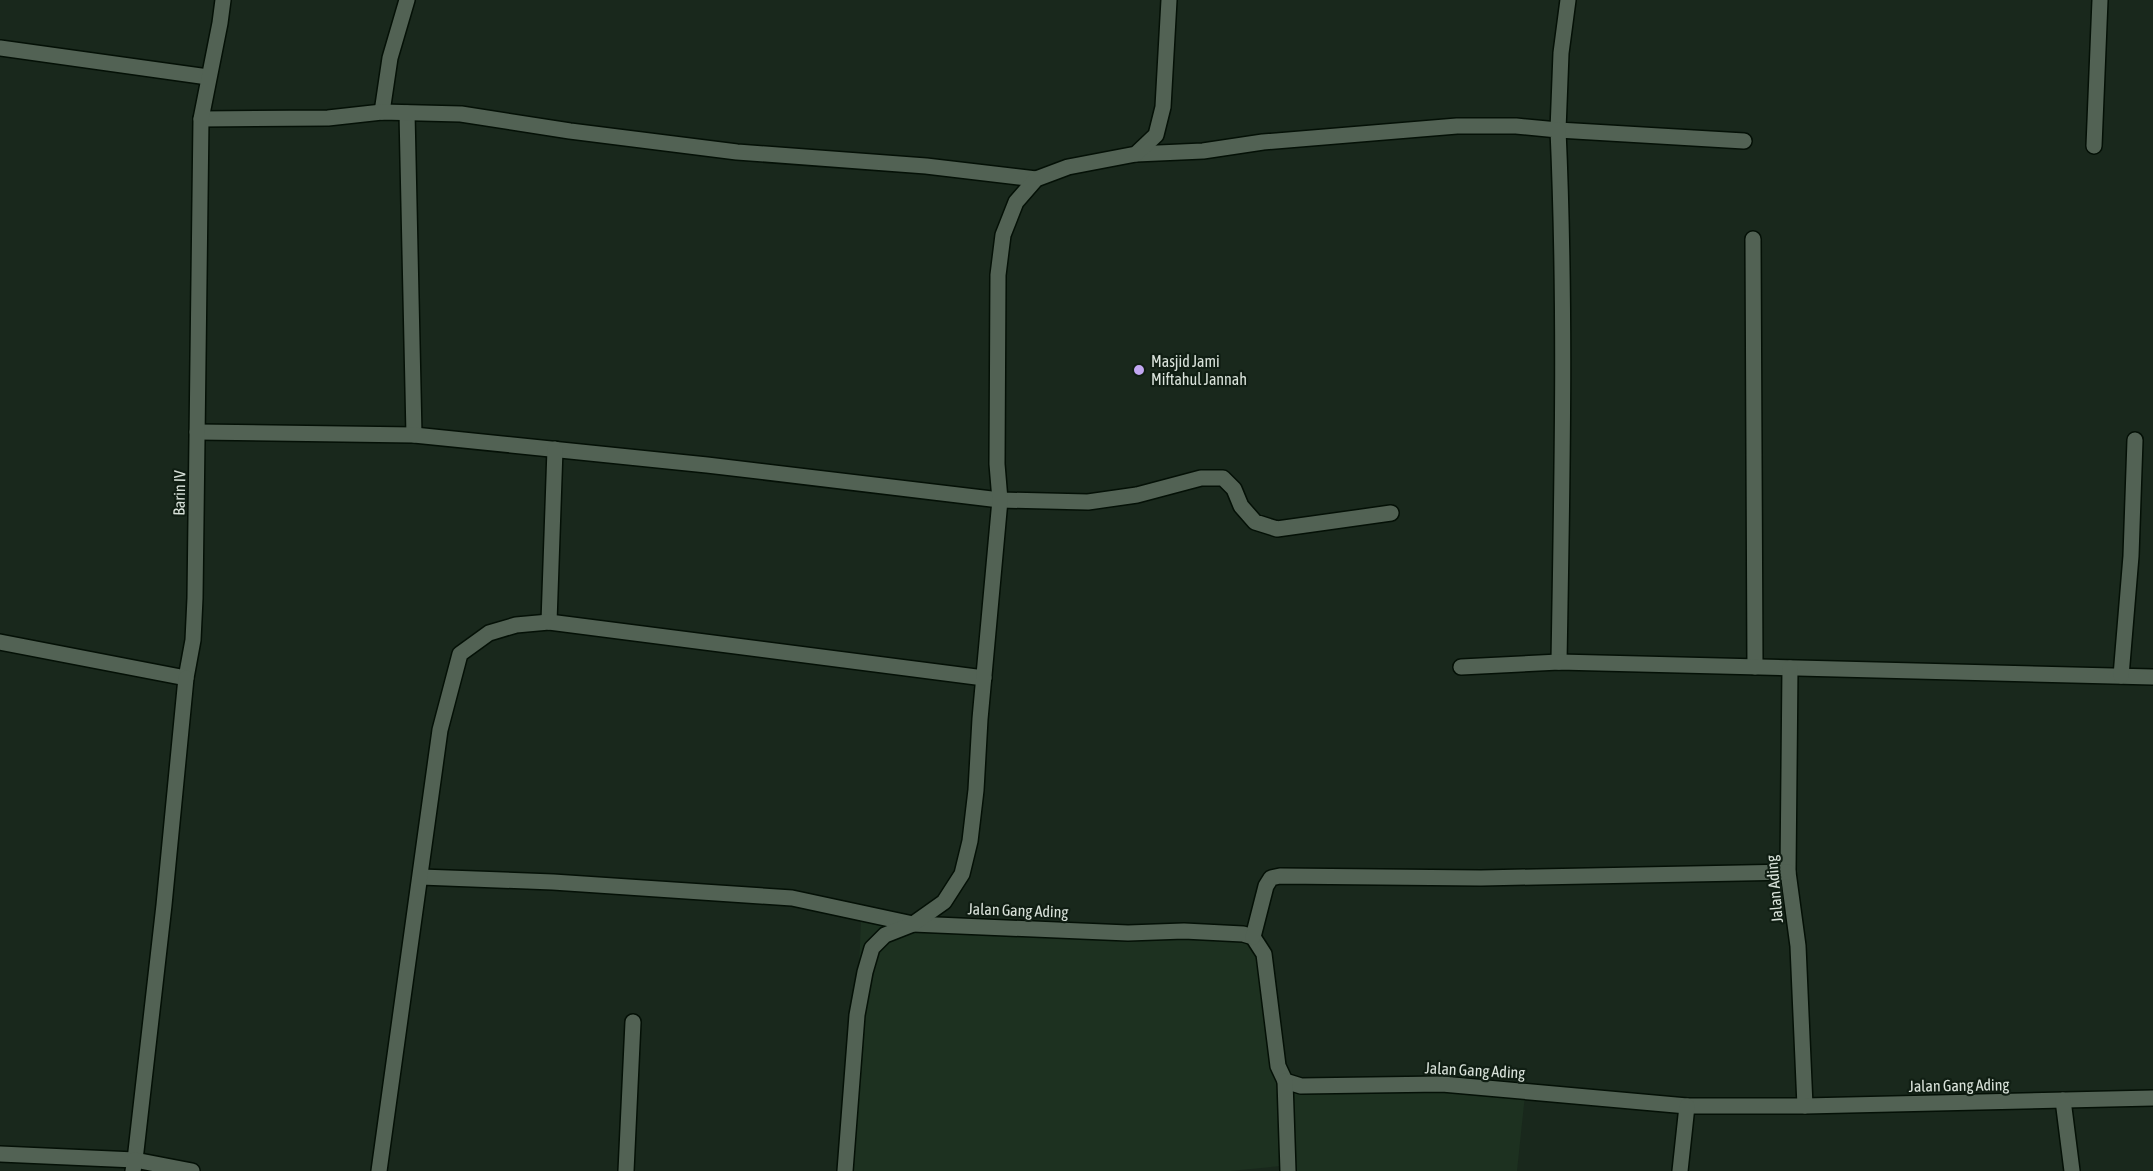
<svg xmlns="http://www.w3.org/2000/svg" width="2153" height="1171" viewBox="0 0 2153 1171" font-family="'Asap Condensed',sans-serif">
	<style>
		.built { fill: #1d3120 }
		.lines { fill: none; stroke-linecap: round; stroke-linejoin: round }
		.minor-casing { stroke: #041006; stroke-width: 18 }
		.minor { stroke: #526254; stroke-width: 15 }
		.poi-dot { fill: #c2a7f2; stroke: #101e13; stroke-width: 2 }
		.labels { text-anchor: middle; stroke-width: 4.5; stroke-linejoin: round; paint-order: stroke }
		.poi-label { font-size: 16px; fill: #d9e2da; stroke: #101e13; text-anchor: start }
		.street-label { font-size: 16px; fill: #d9e2da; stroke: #101e13 }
	</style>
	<rect width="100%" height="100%" fill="#19281c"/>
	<polygon class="built" points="861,920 1252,929 1280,1088 1525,1095 1517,1171 1282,1171 1281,1166 1230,1171 840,1171 857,1015"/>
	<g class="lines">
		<g class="minor-casing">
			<g id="minor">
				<polyline points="1568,0 1561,53 1558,130 1744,141"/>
				<polyline points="0,48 208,77"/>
				<polyline points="382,112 390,58 407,0"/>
				<polyline points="407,113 414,435"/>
				<polyline points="201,119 328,118 382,112 461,114 570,131 737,152 926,166 1036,179"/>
				<polyline points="2094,146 2100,0"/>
				<path d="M1136,154L1203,151L1263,142L1457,126H1516L1558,130C1566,307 1562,485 1559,662"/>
				<polyline points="1753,239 1755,667"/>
				<polyline points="197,432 414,435 707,465 1000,500 1088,502 1137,495 1201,478 1223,478 1234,489 1241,506 1255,522 1277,529 1391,513"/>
				<polyline points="549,622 555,449"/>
				<polyline points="0,642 186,678 193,640 195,598 201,119 220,23 223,0"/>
				<polyline points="1461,667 1559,662 2153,677"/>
				<polyline points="1790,668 1788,872 1798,946 1805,1106"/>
				<polyline points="2121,676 2131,556 2135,440"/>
				<polyline points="421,877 553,882 792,898 913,924 1128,933 1184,931 1243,934 1253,937 1264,954 1278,1066 1285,1081 1301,1086 1442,1084 1687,1106 1805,1106 2153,1098"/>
				<polyline points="1253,937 1266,886 1271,878 1280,876 1481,878 1788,872"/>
				<polyline points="1285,1081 1288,1171"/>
				<polyline points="2063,1100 2072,1171"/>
				<polyline points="0,1154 135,1160 164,905 186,678"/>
				<polyline points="133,1171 135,1160 192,1171"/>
				<polyline points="379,1171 440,730 460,654 489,633 516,625 549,622 984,678"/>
				<polyline points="626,1171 633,1022"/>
				<polyline points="845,1171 857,1015 865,972 872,948 885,935 913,924 944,902 962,874 970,841 976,790 980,719 1000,500 997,464 998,275 1003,235 1016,202 1036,179 1068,167 1136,154 1156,135 1163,107 1169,0"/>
				<polyline points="1680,1171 1687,1106"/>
			</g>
		</g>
		<use href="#minor" class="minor"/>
	</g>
	<circle class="poi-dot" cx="1139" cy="370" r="6"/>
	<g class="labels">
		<g class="poi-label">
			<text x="1151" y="367">Masjid Jami<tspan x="1151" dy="18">Miftahul Jannah</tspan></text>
		</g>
		<g class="street-label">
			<text transform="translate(179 493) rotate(-89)" y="6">Barin IV</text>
			<text transform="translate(1774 889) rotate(-95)" y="6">Jalan Ading</text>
			<text transform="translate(1018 910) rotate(2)" y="6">Jalan Gang Ading</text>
			<text transform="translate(1475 1070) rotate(3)" y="6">Jalan Gang Ading</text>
			<text transform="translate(1959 1085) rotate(-1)" y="6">Jalan Gang Ading</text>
		</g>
	</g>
</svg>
